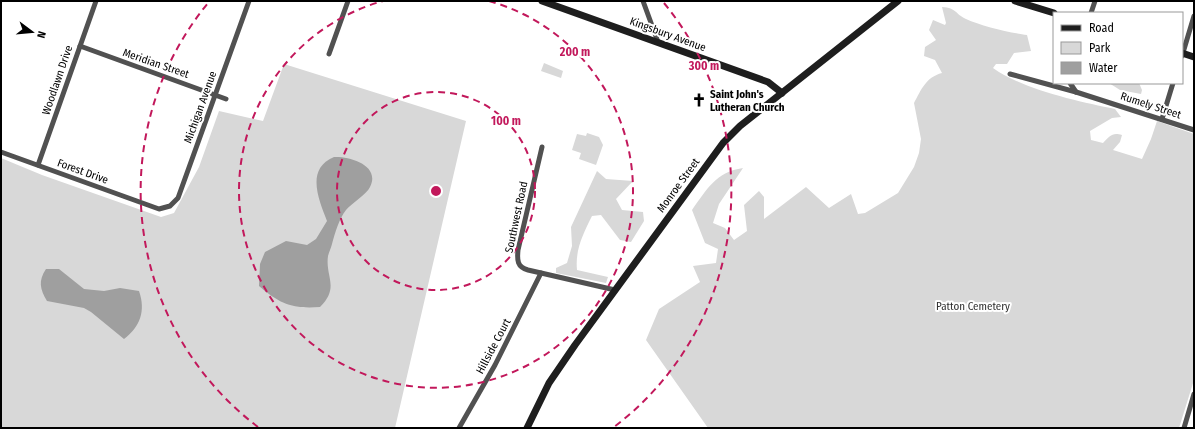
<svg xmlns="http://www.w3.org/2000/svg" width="1195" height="429" viewBox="0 0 1195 429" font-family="'Fira Sans Condensed',sans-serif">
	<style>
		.green { fill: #d8d8d8 }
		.water { fill: #9f9f9f }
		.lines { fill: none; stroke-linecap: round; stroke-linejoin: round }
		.street { stroke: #515151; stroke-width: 5 }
		.secondary { stroke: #1e1e1e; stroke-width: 7 }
		.ring { fill: none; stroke: #c2185b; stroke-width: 2; stroke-dasharray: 7 5 }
		.labels { text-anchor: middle; stroke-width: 4; stroke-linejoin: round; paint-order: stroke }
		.street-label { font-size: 11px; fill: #000; stroke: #fff }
		.poi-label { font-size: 11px; font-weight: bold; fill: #000; stroke: #fff; text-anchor: start }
		.park-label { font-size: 11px; fill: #2f2f2f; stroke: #fff }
		.centre { fill: #c2185b; stroke: #fff; stroke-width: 2 }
		.ring-label { font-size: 12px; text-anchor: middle; font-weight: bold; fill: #c2185b; stroke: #fff; stroke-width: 4; stroke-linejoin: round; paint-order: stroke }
	</style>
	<rect width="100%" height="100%" fill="#fff"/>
	<g class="green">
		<path d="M942,7C957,8 955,14 966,19C981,26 1011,33 1027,35L1031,51L1014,53L1007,64H996L993,68C1022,89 1079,102 1115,109L1121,117L1112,118L1090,131L1091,140L1103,143C1110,136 1112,132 1122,135L1120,142L1113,150L1142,159L1151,139L1157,121L1194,134V380L1179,428H708L646,340L659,309L700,282L693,266L716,263L718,249L705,243L692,210C707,189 716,172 743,168L719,204L713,223L725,228L734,240L747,231L744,205L759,191L764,197V219L806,187L829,208L851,194L858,214L865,213L898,193L914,167L919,153L921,139L914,103C921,90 926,77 942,73L935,60L924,56L925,47L936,40L929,30L933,20L945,25L946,23Z"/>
		<polygon points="544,63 563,71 561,78 541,71"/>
		<polygon points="284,64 466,121 395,428 1,428 1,158 42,175 161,217 174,213 199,167 219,111 263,121"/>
		<polygon points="1109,83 1139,83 1142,90 1141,94 1120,90"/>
		<polygon points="587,133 599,137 603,145 596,165 579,159 581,153 572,150 577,134 586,136"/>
		<path d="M597,171L606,179L633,181L616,199L622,210L643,212L644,221L631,242L620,240L601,215L592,216C583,234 575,250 577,270L608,277L606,283L556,273V268L567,263L572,246L571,227Z"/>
	</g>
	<g class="water">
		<path d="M334,157C349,156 381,165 370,187C367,194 352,203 346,210C339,219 335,233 332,244C331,248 329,252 328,256C325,277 340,287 320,307C292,309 280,304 259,286L260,264L265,252L286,241L307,245L316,239L327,221C319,200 305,169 334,157Z"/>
		<path d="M46,269H59L84,289L104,291L120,288L139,291C146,311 140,327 124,339L91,312L84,308L47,301C40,289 38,281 46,269Z"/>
	</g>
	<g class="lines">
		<g class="street">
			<polyline points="643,1 658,42"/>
			<polyline points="1091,13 1095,1"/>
			<polyline points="80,46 226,99"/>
			<polyline points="329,54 348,1"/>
			<polyline points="1182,56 1194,16"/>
			<polyline points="1010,74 1076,92 1194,130"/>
			<polyline points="1070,83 1076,92"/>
			<polyline points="1162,119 1173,83"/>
			<path d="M542,147L518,250C517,260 517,267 528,270L615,290"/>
			<polyline points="1,152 159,209 170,206 178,198 249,1"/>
			<polyline points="38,165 96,1"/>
			<polyline points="459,428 495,365 541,273"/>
			<polyline points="1184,428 1194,394"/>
		</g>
		<g class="secondary">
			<polyline points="542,1 768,82 782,93"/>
			<polyline points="1015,1 1054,13"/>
			<polyline points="1182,53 1194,57"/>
			<polyline points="527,428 549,383 575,345 723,143 740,126 898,1"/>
		</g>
	</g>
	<g class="ring">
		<circle cx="436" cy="191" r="99"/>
		<path d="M489 1A197 197 0 1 1 383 1"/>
		<path d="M258 427A296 296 0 0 1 208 3M664 3A296 296 0 0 1 614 427"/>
	</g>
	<defs>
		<g id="church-bare" transform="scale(1.08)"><path d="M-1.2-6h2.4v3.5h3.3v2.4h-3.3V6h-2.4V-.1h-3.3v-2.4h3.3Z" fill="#000" stroke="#fff" stroke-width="2.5" paint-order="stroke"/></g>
	</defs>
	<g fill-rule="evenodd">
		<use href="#church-bare" x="699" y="100"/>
	</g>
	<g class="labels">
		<g class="street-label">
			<text transform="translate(668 34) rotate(20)" y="4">Kingsbury Avenue</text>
			<text transform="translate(156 63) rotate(19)" y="4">Meridian Street</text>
			<text transform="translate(57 80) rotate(-71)" y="4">Woodlawn Drive</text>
			<text transform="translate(1151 105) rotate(18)" y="4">Rumely Street</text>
			<text transform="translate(200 107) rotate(-70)" y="4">Michigan Avenue</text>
			<text transform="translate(83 171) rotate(20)" y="4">Forest Drive</text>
			<text transform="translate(678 185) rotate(-54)" y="4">Monroe Street</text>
			<text transform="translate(516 217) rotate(-78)" y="4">Southwest Road</text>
			<text transform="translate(493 346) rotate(-62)" y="4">Hillside Court</text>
		</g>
		<g class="poi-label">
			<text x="710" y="98">Saint John's<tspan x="710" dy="13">Lutheran Church</tspan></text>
		</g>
		<g class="park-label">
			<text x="973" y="310">Patton Cemetery</text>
		</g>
	</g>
	<circle cx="436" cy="191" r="6" class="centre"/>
	<g class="ring-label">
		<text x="575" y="56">200 m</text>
		<text x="704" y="70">300 m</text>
		<text x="506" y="125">100 m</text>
	</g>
	<rect width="1195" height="429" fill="none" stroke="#000000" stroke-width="4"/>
	<rect x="1053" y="12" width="130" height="72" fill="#ffffff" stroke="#999999"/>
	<rect x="1061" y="25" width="20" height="6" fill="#1e1e1e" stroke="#999999"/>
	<text x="1089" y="32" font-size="12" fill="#000000">Road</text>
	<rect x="1061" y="42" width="20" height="12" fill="#d8d8d8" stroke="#999999"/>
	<text x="1089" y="52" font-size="12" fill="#000000">Park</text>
	<rect x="1061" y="62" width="20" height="12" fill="#9f9f9f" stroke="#999999"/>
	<text x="1089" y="72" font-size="12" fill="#000000">Water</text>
	<g transform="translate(32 32) rotate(106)" stroke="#ffffff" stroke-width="3" paint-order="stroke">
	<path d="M0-3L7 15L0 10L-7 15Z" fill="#000000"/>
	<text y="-6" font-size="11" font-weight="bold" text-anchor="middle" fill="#000000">N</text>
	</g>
</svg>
